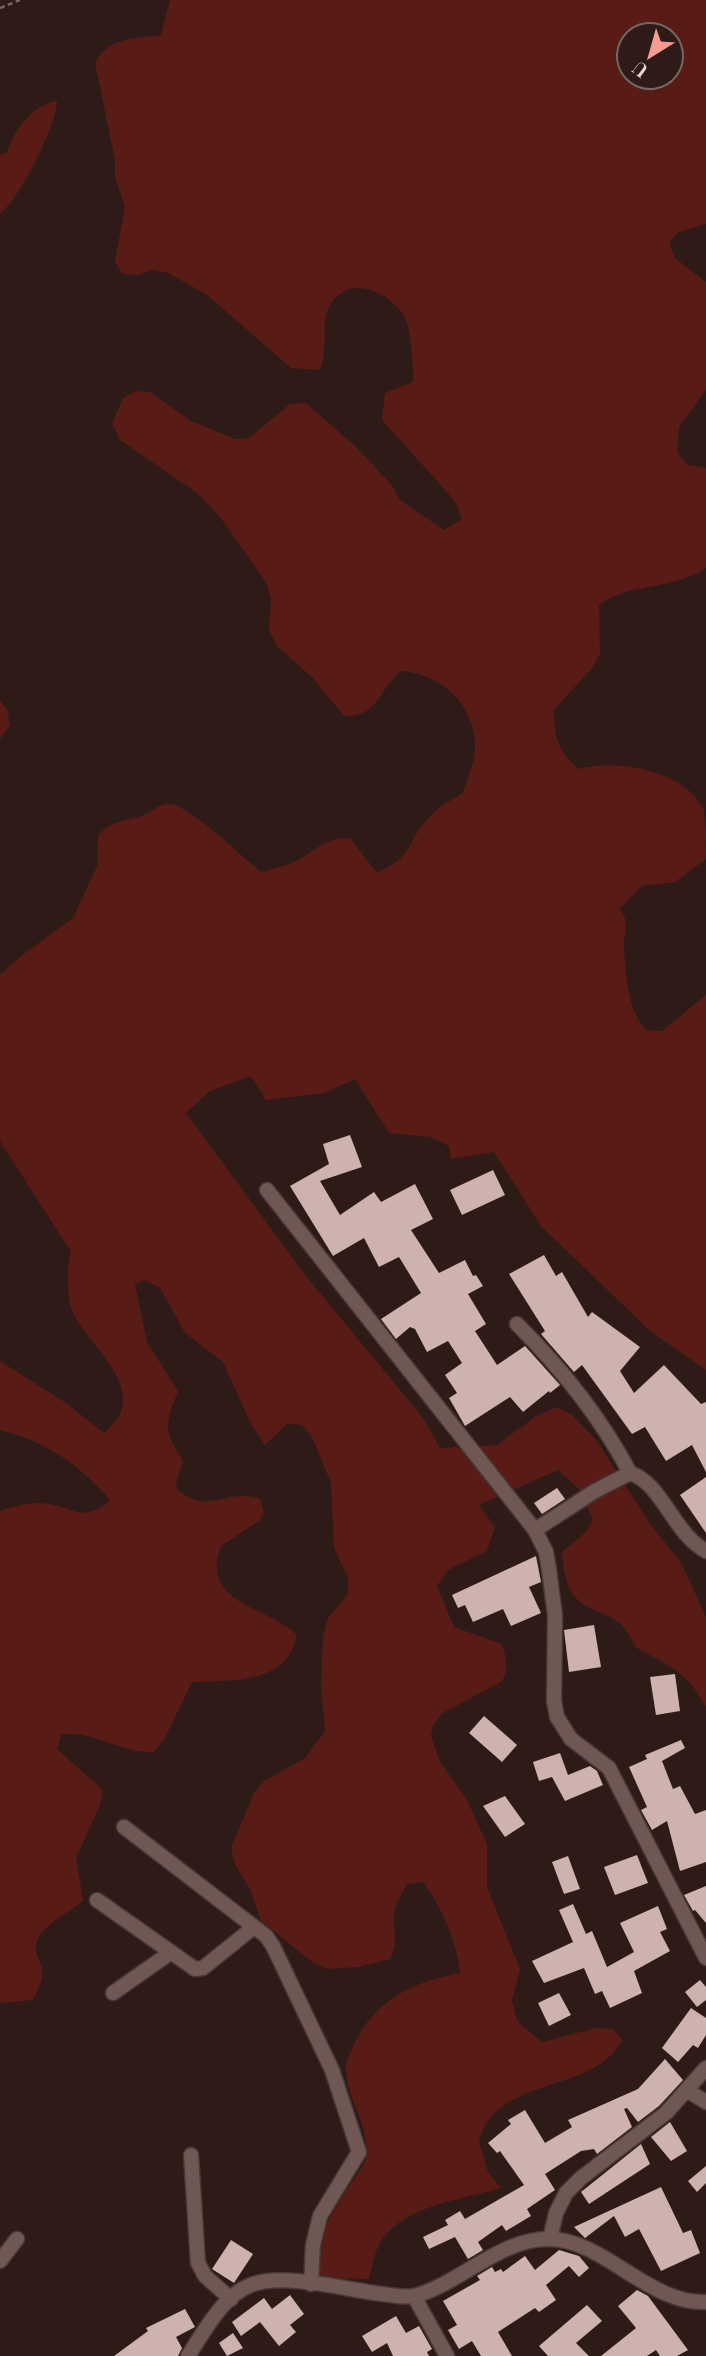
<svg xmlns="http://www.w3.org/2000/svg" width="706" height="2356" viewBox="0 0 706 2356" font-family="'Playfair Display',serif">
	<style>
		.green { fill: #581b16; fill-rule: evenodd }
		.building { fill: #cdb2ae }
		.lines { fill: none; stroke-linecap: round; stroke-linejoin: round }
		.street-casing { stroke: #473736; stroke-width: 17 }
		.path { stroke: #776663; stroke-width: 2.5; stroke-dasharray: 5 3.5; stroke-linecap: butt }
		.street { stroke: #6f5854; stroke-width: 14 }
	</style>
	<rect width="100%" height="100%" fill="#2e1b18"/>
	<g class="green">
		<path d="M170,0H706V224L679,232L669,242L675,258L706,282V390L679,427L677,453L688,465L706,468V568C674,590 630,582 599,605L600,654L592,668L554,710C554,737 558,752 579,769C617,758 686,771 704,810C706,823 706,845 706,859L675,882L642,886L620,908C631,926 623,931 624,951C626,978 628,1010 646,1030L662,1031L706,995V1370L650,1331L541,1226L494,1152L451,1159L449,1146L430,1137L389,1133L355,1079L325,1093L266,1100L251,1076L210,1091L186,1113L306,1276L424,1419L440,1448L497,1445L536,1416L557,1407L571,1414L597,1441L650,1524L681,1562L706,1617V1707C686,1670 670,1667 635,1647C616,1592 567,1634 562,1552L586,1532L593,1520L581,1491L558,1470L479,1505L495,1527L487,1551L448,1570L437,1586L454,1627L502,1644C506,1657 509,1670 502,1681L443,1713L433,1725L431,1736L439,1760L467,1800L487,1844V1887L520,1969L512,2000L516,2016L519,2023L542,2042L596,2028L612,2029L623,2040C618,2046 614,2053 609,2057C572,2091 492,2083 479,2142L488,2172L501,2188C464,2199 401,2206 380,2243C374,2253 372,2268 369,2279L325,2278L319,2273C314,2235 334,2210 353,2180C357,2174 365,2165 366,2157C370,2126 347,2100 346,2069C345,2063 350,2055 352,2049C371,2002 413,1981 460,1973C457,1943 441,1905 423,1882L407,1884C402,1894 394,1905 394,1915C393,1933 399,1942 390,1959L358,1967L326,1969L311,1961L261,1921L251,1891L235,1864L231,1848L254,1793L264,1781L305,1758L325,1731L321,1686L323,1635L328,1618L348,1594V1578L334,1548L331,1483L312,1437L302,1425L287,1424L265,1445L250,1422L223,1362L185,1333L160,1288L145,1280L135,1284L147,1342L178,1391C165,1427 163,1428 183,1461L176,1482L177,1489C209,1517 223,1487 260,1499L264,1513L260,1520L221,1546C199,1605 269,1606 297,1635C287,1685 233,1680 192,1682L164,1740L154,1752C121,1754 93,1729 61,1735L57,1749L103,1790L100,1805L76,1858L83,1900C70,1913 44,1923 37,1941C33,1952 39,1958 42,1968C44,1979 38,1990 33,2000L0,2003V1511C12,1507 26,1503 38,1503C69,1502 80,1527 110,1500C80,1465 45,1441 0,1430V1361L66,1403L104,1433C110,1427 118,1419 121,1412C133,1378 90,1344 75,1317C66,1301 66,1269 71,1252L0,1141V975L21,956L73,918L97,866L98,835C111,822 123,821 141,816C152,812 158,804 170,804C189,805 244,858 261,872C271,869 284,867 294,862C317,851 321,838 350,838L377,873C417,853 403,846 428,819C437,807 450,801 463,793C467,779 474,764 475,750C477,707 443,674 401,671C378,690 378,718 344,716L313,678L278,647L269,630L271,599L267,584L220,517L197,493L120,440L112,423L123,398L136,391L150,392L191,421L235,439L249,438L290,404L306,403L356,447L392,485L399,499L444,530L462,519L457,505L447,492L382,420L385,393L413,382C414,368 411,325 403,314C385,289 346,274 329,307C320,323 329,347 320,370L291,368L207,295L168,273L153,270L138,275L122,274L115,261L125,207L115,177V160L95,63C110,36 133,39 161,35ZM629,35H671V77H629Z"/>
		<path d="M57,101C57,125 19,200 0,214V154L7,153C13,131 33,104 57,101Z"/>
		<polygon points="0,701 7,709 10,725 0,739"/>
	</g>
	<g class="building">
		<polygon points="350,1135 362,1167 320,1181 340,1215 374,1192 381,1202 415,1184 433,1219 411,1230 439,1273 465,1260 473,1276 476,1275 483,1286 468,1294 486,1324 475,1331 497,1365 525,1346 560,1385 550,1393 549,1391 523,1412 510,1397 465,1426 449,1398 457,1393 445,1375 462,1363 448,1341 427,1352 415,1329 410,1327 396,1339 381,1319 421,1293 399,1257 379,1267 364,1238 333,1256 290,1186 329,1164 323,1144"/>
		<polygon points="493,1170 505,1195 462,1215 450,1190"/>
		<polygon points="544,1255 556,1276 562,1272 588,1317 592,1312 640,1347 620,1371 634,1393 664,1365 701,1404 706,1402 706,1472 692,1445 666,1461 645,1427 632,1434 582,1365 574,1372 541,1334 545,1331 509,1274"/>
		<polygon points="706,1477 706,1533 680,1495"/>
		<polygon points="557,1488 565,1499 542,1514 534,1503"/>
		<polygon points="536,1556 541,1582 529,1587 541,1613 511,1626 503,1609 473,1622 465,1605 458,1608 452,1595"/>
		<polygon points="594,1625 601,1667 569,1672 564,1630"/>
		<polygon points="675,1674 680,1711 656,1715 650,1677"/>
		<polygon points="484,1716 517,1745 502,1762 469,1733"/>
		<polygon points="681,1740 685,1748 662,1761 673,1789 680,1786 695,1814 706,1810 706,1862 680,1871 667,1821 652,1830 641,1810 647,1807 629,1767 647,1759 645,1755"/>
		<polygon points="560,1753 568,1775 590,1766 597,1771 603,1785 565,1801 552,1777 539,1781 533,1762"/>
		<polygon points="505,1796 525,1824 505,1837 483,1806"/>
		<polygon points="637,1855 648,1883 615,1895 604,1867"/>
		<polygon points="568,1856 580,1889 564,1894 552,1862"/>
		<polygon points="706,1886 706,1923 695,1910 693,1911 684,1895"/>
		<polygon points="573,1904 586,1934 592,1931 607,1967 634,1952 620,1923 658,1906 667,1929 660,1932 670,1951 634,1971 642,1993 610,2008 602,1991 595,1994 584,1968 544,1983 532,1961 573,1942 559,1910"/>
		<polygon points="700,1980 706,1987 706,2000 697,2007 685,1992"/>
		<polygon points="559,1993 571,2015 549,2026 538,2003"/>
		<polygon points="691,2008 706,2018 706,2035 698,2048 693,2045 678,2062 662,2048"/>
		<polygon points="665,2059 683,2080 659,2106 638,2122 627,2108 624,2109 632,2127 597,2154 594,2149 581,2151 545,2174 555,2190 527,2209 531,2216 506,2231 502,2225 478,2242 483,2250 468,2259 455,2237 429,2249 423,2237 448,2225 445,2220 460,2211 465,2219 524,2185 500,2151 497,2153 488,2143 511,2124 508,2120 525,2110 545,2143 572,2127 568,2120 638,2089"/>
		<polygon points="670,2122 687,2151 671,2161 651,2137"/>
		<polygon points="641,2144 650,2164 589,2204 581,2192"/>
		<polygon points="706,2166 706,2183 697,2192 688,2181"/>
		<polygon points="661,2187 683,2233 691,2230 700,2253 661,2271 639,2229 625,2237 614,2216 585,2238 574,2227"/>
		<polygon points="231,2240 253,2254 234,2283 212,2269"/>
		<polygon points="559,2250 579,2256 589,2268 579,2277 569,2266 546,2285 556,2300 539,2312 535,2308 498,2332 512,2356 481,2356 472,2341 459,2349 448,2330 457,2325 443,2301 480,2280 477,2276 492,2267 495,2272 501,2269 503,2272 525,2256 535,2270"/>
		<polygon points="637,2290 648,2296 688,2350 677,2356 660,2356 656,2350 647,2356 601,2356 636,2328 618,2306"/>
		<polygon points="290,2295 304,2314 290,2325 296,2332 279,2346 260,2322 241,2336 232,2322 264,2298 272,2309"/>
		<polygon points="587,2305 602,2321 576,2343 589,2356 548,2356 539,2346"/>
		<polygon points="185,2309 195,2327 176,2337 182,2348 178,2356 114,2356 148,2331 146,2328"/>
		<polygon points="396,2316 406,2333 419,2326 432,2349 427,2352 429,2356 393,2356 387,2343 372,2352 362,2336"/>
		<polygon points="233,2333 243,2348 227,2356 219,2343"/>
	</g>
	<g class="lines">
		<g class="street-casing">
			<g id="street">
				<polyline points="267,1190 535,1530 546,1552 549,1569 555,1616 554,1701 557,1717 571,1739 609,1768 706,1958"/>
				<path d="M517,1324C562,1369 600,1416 630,1473"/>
				<path d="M535,1530L595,1491L630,1473C662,1483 673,1533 706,1551"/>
				<polyline points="124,1827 266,1936 273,1946 332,2070 359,2152 320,2216 313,2245 311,2284"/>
				<polyline points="97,1900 195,1969 203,1968 254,1927"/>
				<polyline points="113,1993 170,1953"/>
				<polyline points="688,2091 706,2102"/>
				<polyline points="191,2155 198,2263 205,2276 231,2299"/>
				<polyline points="550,2239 556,2213 566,2193 581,2178 666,2113 706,2068"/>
				<polyline points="0,2261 17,2239"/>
				<polyline points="414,2296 447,2356"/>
				<path d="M188,2356C204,2332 222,2296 251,2285C284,2272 347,2290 382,2294C392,2295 404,2298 414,2296C458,2285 502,2237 550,2239C604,2240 650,2305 706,2302"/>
			</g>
		</g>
		<polyline class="path" points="0,8 20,0"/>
		<use href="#street" class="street"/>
	</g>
	<g transform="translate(650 56) rotate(217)"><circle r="33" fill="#2e1b18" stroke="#776663" stroke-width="2"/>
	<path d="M0-5L12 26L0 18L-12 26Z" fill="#f59c90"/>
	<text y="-10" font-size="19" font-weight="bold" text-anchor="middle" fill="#e4d6d3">U</text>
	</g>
</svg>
